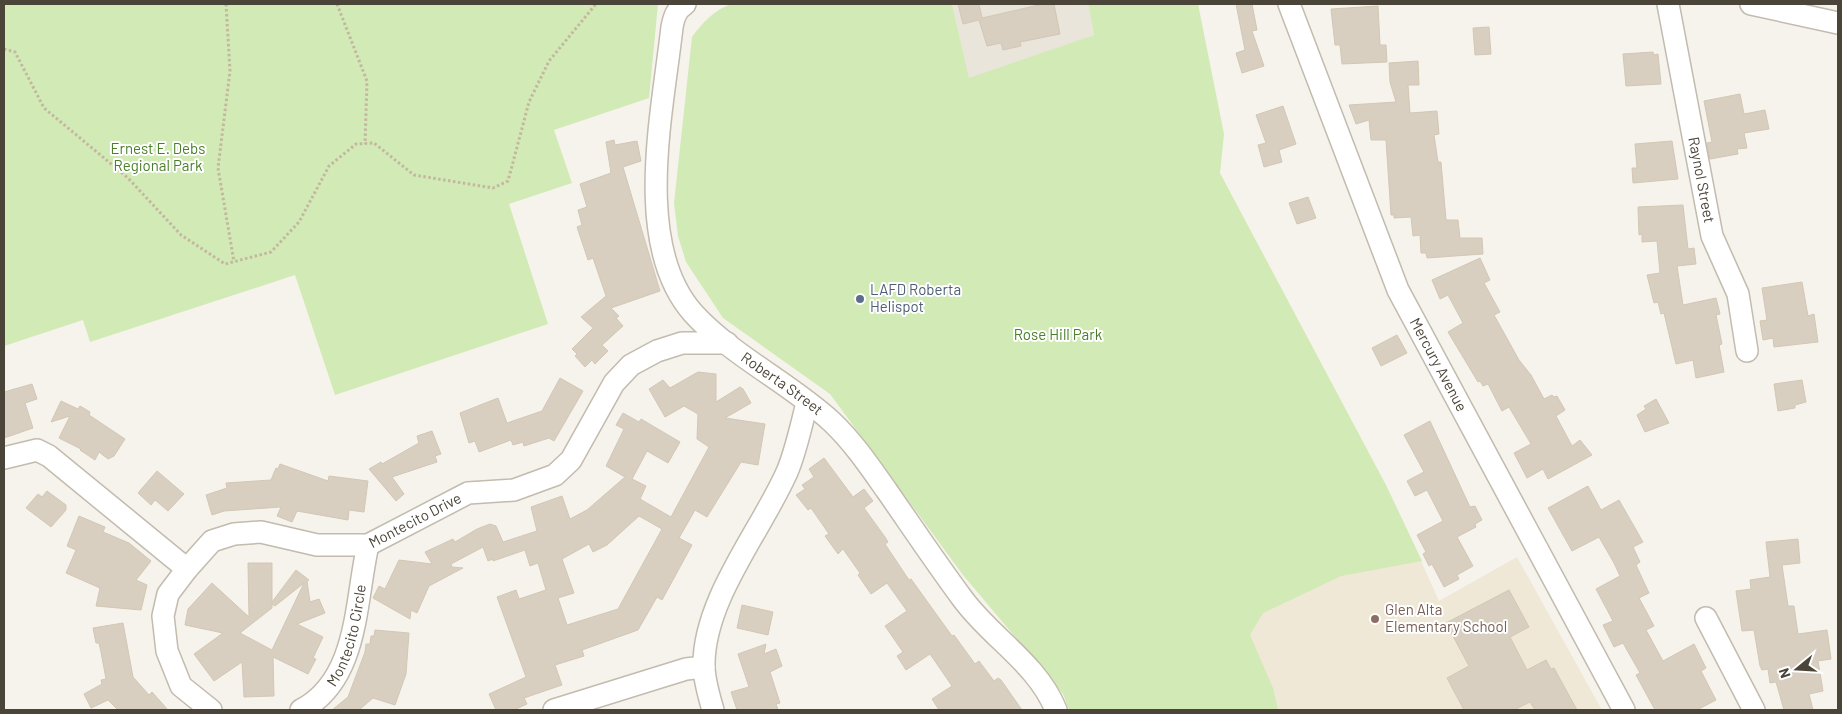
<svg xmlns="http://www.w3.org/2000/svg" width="1842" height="714" viewBox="0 0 1842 714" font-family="Barlow,sans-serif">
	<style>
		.residential { fill: #eae5da }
		.education { fill: #efe8d6 }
		.green { fill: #d2eab5 }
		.building { fill: #d8cfc1; stroke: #d3c7b4; fill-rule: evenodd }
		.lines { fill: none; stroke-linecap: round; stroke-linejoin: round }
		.minor-casing { stroke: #c2bbae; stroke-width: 24 }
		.path { stroke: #c4b79f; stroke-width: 3; stroke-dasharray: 2.5 2.5; stroke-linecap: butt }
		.minor { stroke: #fff; stroke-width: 21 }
		.service-dot { fill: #5c6f8a; stroke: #fff; stroke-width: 2 }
		.education-dot { fill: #8d6e63; stroke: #fff; stroke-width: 2 }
		.labels { text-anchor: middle; stroke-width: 4; stroke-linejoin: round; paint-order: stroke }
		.park-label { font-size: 15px; fill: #4a7f2a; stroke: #fff }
		.street-label { font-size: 15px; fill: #4b4439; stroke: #fff }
		.service-label { font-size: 15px; fill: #4e5e75; stroke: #fff; text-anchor: start }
		.education-label { font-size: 15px; fill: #785e54; stroke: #fff; text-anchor: start }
	</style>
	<rect width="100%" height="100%" fill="#f6f3ec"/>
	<polygon class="residential" points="952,4 1088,4 1094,35 969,79"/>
	<polygon class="education" points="1409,534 1439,601 1517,557 1602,710 1267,710 1236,652 1290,548"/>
	<g class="green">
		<polygon points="4,4 658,4 649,98 554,130 572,183 509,204 548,324 335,395 295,275 90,342 83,320 4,346"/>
		<path d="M732,4H952L969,78L1094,35L1088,4H1198L1224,134L1220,173L1386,485L1422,561L1341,576L1263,613L1250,635L1273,688L1278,710H1069L1063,694L963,575L830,394L723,318L686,262L678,236L674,203L692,37C702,23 715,9 732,4Z"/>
	</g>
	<g class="building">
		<polygon points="958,4 979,4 982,18 1043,4 1054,4 1060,34 1020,42 1021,46 1003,50 1001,43 987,46 979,20 963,24"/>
		<polygon points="1236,4 1252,4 1257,30 1252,31 1264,66 1242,73 1236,53 1245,50"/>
		<polygon points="1378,6 1380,45 1386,45 1387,62 1342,64 1340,45 1335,45 1331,9"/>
		<polygon points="1489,27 1491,54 1475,55 1473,28"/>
		<polygon points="1653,52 1654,55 1658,54 1661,84 1626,86 1623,54"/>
		<polygon points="1418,61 1419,85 1408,85 1410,113 1437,111 1439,134 1434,135 1438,162 1441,162 1446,220 1458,220 1460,238 1482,238 1483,254 1427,258 1426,253 1421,253 1420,235 1413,236 1411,217 1394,218 1394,215 1391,215 1386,140 1371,140 1369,120 1356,124 1349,105 1396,102 1390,82 1389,63"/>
		<polygon points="1740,94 1744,114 1765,110 1769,129 1744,133 1747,148 1737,149 1738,154 1710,159 1707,143 1712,142 1704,101"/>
		<polygon points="1283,106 1296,144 1279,150 1282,162 1264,167 1258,145 1266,143 1256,115"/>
		<polygon points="614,140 615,145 637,141 641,161 623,167 660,291 611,308 619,316 616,318 623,326 602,345 608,351 595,364 592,360 585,367 575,356 577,354 572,349 593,328 581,317 606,296 593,258 588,260 577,227 582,225 578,210 587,207 580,184 611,173 606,142"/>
		<polygon points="1672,141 1678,179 1633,183 1632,168 1637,168 1635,144"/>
		<polygon points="1308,197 1316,218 1297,224 1289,203"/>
		<polygon points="1683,205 1688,249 1694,248 1696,264 1677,266 1683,305 1716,298 1720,314 1716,315 1722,344 1719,345 1724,372 1696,378 1693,360 1676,364 1664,313 1661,314 1658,302 1654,303 1647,275 1660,273 1657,241 1642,242 1642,234 1639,235 1638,207"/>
		<polygon points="1480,258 1490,280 1484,283 1500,312 1494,315 1519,360 1531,375 1544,399 1552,395 1554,397 1557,396 1565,410 1556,416 1572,446 1580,440 1592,455 1548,479 1543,469 1527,478 1514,453 1531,444 1509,407 1502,411 1488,384 1483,386 1480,381 1478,382 1448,332 1463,323 1448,295 1440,299 1432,280"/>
		<polygon points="1802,282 1808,316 1814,314 1818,342 1774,347 1773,338 1763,340 1760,321 1767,320 1762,288"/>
		<polygon points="1397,335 1407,353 1381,366 1372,348"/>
		<path d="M698,372L716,374V402L740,387L743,389L751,403L725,418L765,424L758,465L741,462L707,517L695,510L679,538L692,545L662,600L657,597L638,630L582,650L584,656L555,665L562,685L524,698L527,704L514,710H496L489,694L526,677L497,597L516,590L519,599L546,590L538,563L530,566L525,550L493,561V559L488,561L483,547L451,564L452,567L463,568L429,586L417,613L411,610L410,619L373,598L379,586L385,589L399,560L432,564L425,552L453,539L455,542L477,529L490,524L496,526L503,542L537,531L531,507L562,496L570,519L587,510L625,477L606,466L624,429L616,425L623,413L639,422L641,419L680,442L668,463L647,451L632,479L646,486L640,499L671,517L709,447L697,439L698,414L684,406L665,417L649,389L663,380L670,388ZM639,516L662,529L618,609L567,625L558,598L574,593L562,559L589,544L593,552L607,545Z"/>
		<polygon points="560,378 583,391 554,441 549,438 524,446 523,442 513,445 511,440 479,452 475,441 469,443 460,413 498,398 507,423 542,411"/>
		<polygon points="1802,380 1806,402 1795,405 1795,408 1778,411 1774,384"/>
		<polygon points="32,384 37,399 25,403 33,428 4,438 4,392"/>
		<polygon points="1656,399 1669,423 1645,432 1637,415 1646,409 1644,406"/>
		<polygon points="61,401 78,409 80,406 90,412 89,415 125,439 114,456 108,459 99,452 95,460 80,450 81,449 59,438 70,416 51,422"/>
		<polygon points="1430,421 1470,507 1475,506 1482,520 1475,524 1476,527 1457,537 1473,566 1457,575 1459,579 1444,587 1432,564 1429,566 1423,554 1426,552 1417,535 1443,521 1427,490 1415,496 1407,481 1424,472 1404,435"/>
		<polygon points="432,431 441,454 435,456 437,462 392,477 404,494 396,501 369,469 381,462 382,464 419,443 417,436"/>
		<polygon points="824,458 853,497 864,489 873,501 864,508 885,537 888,542 885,544 909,580 911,579 952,636 954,635 975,664 979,661 994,681 998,678 1001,680 1022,710 939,710 932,699 952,686 930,654 906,670 897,656 903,652 885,626 907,611 887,583 871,594 858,575 860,573 843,549 838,554 825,536 829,534 811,508 808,510 796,495 805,489 802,485 814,477 809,469"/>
		<polygon points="280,464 328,481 329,476 368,481 364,512 349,510 348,520 297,511 292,522 277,516 281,507 224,511 212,515 206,495 227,488 226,483 271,480 276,468 278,469"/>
		<polygon points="157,471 184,494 168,511 155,500 151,505 138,493"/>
		<polygon points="1588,486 1601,510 1619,500 1643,542 1633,547 1640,562 1636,565 1649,593 1639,598 1654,626 1646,630 1663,661 1694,644 1706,668 1701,671 1716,700 1697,710 1655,710 1636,675 1640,673 1623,643 1614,647 1603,625 1613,621 1596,589 1620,576 1614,563 1599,537 1572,551 1548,508"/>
		<polygon points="47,491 66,505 66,510 51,527 26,508 38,494 42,497"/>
		<polygon points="79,516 105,527 103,532 129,543 151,561 136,580 147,585 141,610 96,606 100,588 66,573 76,550 67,546"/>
		<polygon points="1798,539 1800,563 1782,565 1788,606 1794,606 1798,634 1827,630 1831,659 1818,661 1823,691 1809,694 1813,710 1784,710 1776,682 1770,683 1768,669 1762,670 1760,666 1754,630 1742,631 1736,591 1751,589 1750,580 1770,577 1766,542"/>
		<path d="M248,563H272V602L296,570L309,580L307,581L310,602L319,599L325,613L297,624L323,637L313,658L316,659L308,674L273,657L274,696L244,697L242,662L214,681L194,654L223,633L185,625L188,609L212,583L249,617ZM304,583L272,650L240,633L272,608V604L275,606Z"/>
		<polygon points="1509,590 1529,627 1510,637 1527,670 1546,660 1551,669 1554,668 1577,710 1535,710 1530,702 1514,710 1464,710 1447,678 1469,666 1446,623"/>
		<polygon points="742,605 773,612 768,635 737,628"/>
		<polygon points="123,623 133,677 149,695 152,692 168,710 118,710 108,700 91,708 84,694 102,684 101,680 106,679 101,652 99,643 96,643 93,628"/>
		<polygon points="375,630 409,633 406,674 395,705 373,698 359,710 332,710 348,697 365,652 366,644 370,644 371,636 374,636"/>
		<polygon points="766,644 764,654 776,649 782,666 770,672 780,703 776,704 778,710 737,710 731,692 749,687 738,654"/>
	</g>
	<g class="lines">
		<g class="minor-casing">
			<g id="minor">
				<path id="s1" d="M685,4C676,10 674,17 672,27C663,110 632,244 693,313C732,356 790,383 832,422C854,443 870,467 887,491C912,527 936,563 962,598C991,638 1037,663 1056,710"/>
				<path id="s2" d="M1289,4L1398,290L1624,710"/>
				<path id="s3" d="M1668,4L1712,236L1738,294L1747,351"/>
				<polyline points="1751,4 1838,23"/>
				<path id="s4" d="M4,458L37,450L49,456L187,569L212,541L234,534L261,532L317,545H368L468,493L514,490L555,475L571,460L614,383L631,365L657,351L682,343H727"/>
				<polyline points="187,569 168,594 163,616 167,651 181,686 211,710"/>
				<polyline points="1706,618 1754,710"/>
				<path id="s5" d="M301,710C359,680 355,601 368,545"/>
				<polyline points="554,710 686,669 704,667"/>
				<path d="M713,710C709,696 704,680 704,666C703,600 761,531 787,472C796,451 801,426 807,403"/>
			</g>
		</g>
		<g class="path">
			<polyline points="226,4 230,71 218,168 234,262"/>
			<polyline points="337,4 367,81 365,144"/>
			<polyline points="4,49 15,52 44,108 128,178 181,235 225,264 271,252 299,222 329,166 356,144 374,143 414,175 493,188 508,181 529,102 549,61 596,4"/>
		</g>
		<use href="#minor" class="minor"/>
	</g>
	<circle class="service-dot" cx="860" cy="299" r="5"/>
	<circle class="education-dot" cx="1375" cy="619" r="5"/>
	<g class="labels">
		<g class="park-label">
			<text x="158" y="154">Ernest E. Debs<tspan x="158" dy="17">Regional Park</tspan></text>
			<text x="1058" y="340">Rose Hill Park</text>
		</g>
		<g class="street-label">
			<text dy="5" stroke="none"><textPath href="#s3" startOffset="179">Raynol Street</textPath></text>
			<text dy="5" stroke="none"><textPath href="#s2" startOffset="391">Mercury Avenue</textPath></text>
			<text dy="5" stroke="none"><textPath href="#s1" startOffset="436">Roberta Street</textPath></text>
			<text dy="5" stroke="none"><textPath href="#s4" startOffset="475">Montecito Drive</textPath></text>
			<text dy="5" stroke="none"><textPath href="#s5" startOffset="92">Montecito Circle</textPath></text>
		</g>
		<g class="service-label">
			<text x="870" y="295">LAFD Roberta<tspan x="870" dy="17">Helispot</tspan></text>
		</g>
		<g class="education-label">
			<text x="1385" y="615">Glen Alta<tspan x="1385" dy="17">Elementary School</tspan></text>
		</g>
	</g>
	<rect width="1842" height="714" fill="none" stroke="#4b4439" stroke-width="10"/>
	<g transform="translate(1797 669) rotate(252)" stroke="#ffffff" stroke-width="4" paint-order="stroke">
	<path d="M0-4L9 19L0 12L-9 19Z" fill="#4b4439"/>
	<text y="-8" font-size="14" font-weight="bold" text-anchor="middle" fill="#4b4439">N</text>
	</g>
</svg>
